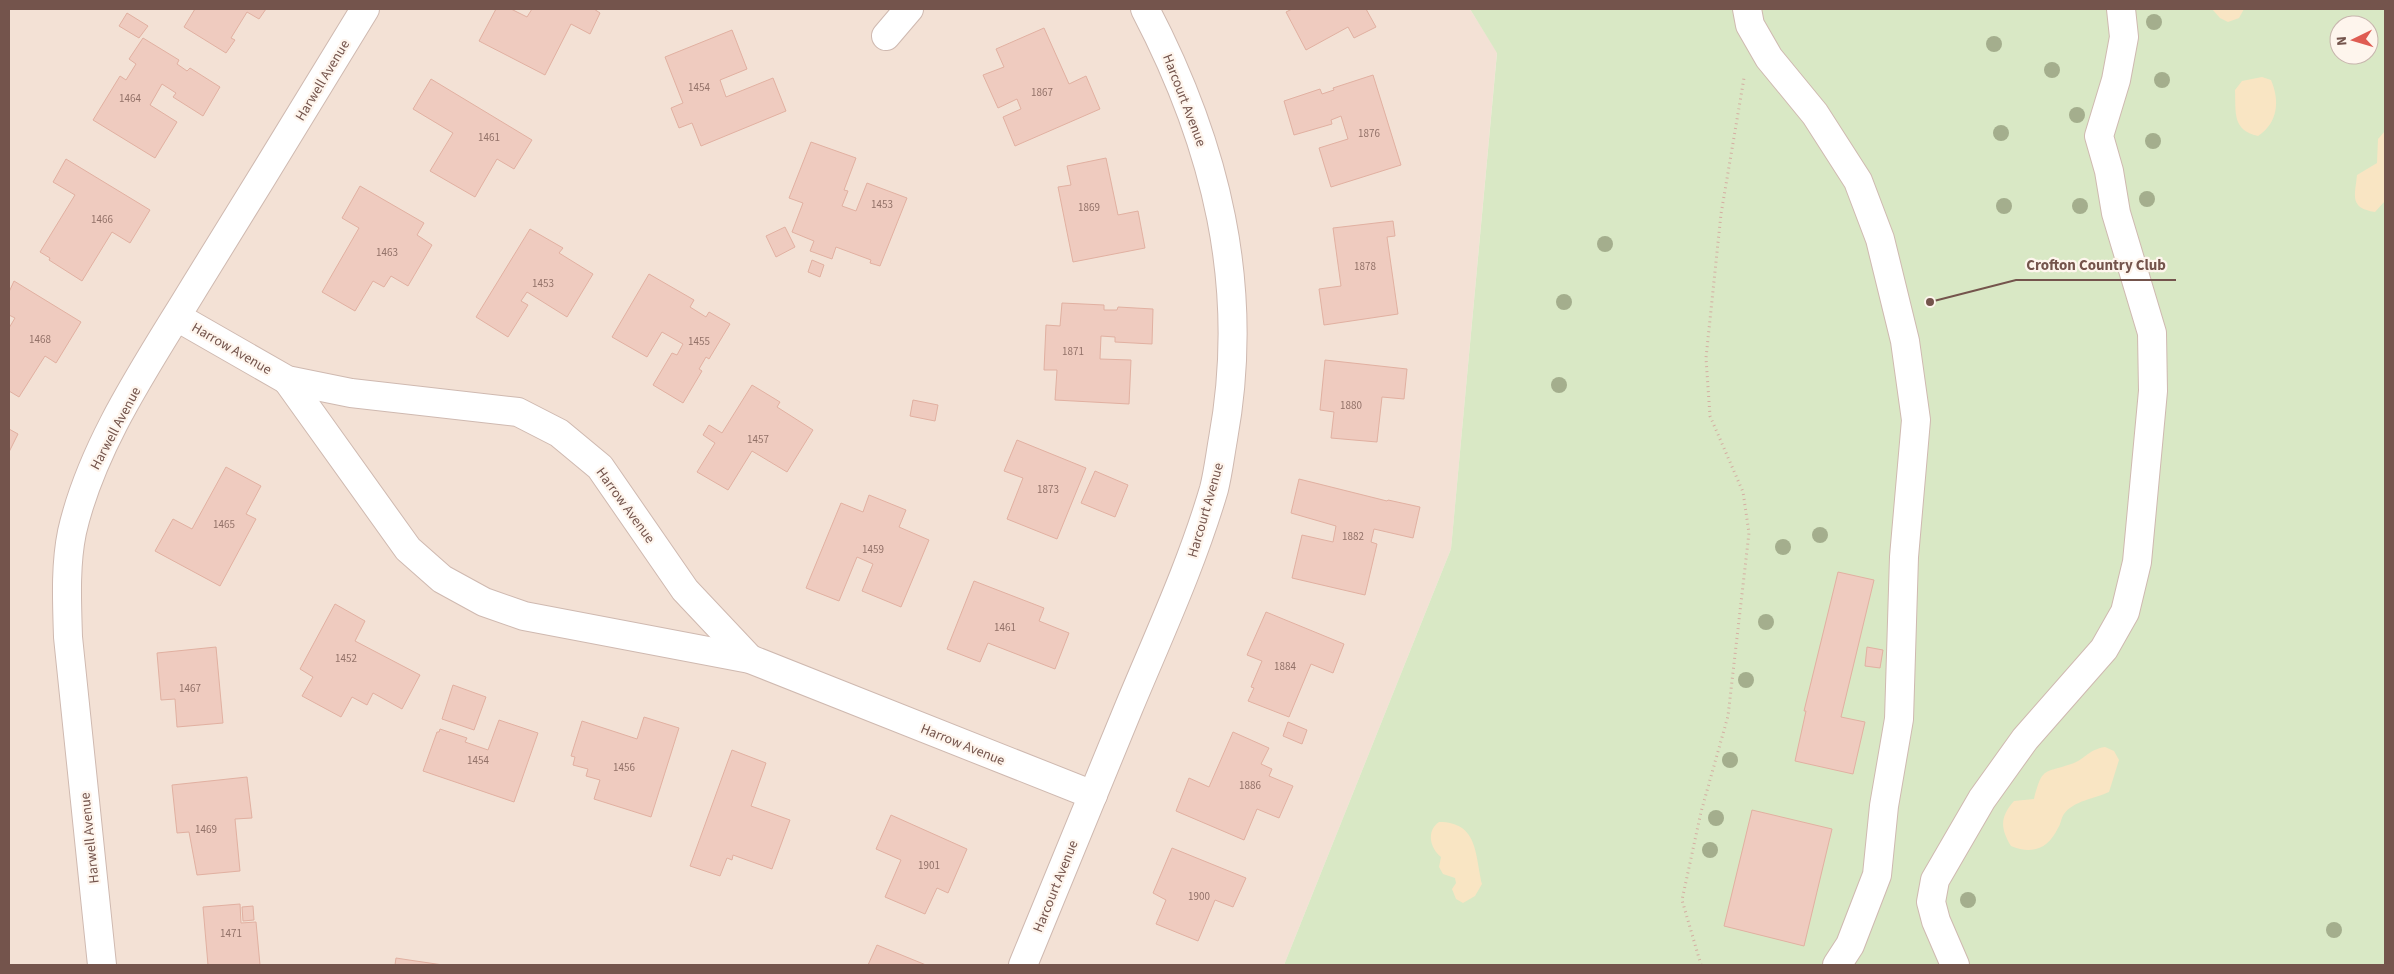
<svg xmlns="http://www.w3.org/2000/svg" width="2394" height="974" viewBox="0 0 2394 974" font-family="'Source Sans 3',sans-serif">
	<style>
		.residential { fill: #f3e1d5 }
		.green { fill: #d9e8c5; fill-rule: evenodd }
		.sand { fill: #f9e5c3 }
		.building { fill: #efcbbf; stroke: #e1b0a1 }
		.lines { fill: none; stroke-linecap: round; stroke-linejoin: round }
		.minor-casing { stroke: #cfb9b0; stroke-width: 30 }
		.path { stroke: #d4aea2; stroke-width: 3; stroke-dasharray: 1 4; stroke-linecap: butt }
		.minor { stroke: #fff; stroke-width: 28 }
		.tree { fill: #a4ae8d }
		.labels { text-anchor: middle; stroke-width: 4.5; stroke-linejoin: round; paint-order: stroke }
		.number-label { font-size: 11px; fill: #937269 }
		.street-label { font-size: 14px; fill: #74544c; stroke: #fef5ed }
		.leader { fill: none; stroke: #74544c; stroke-width: 2 }
		.callout-dot { fill: #74544c; stroke: #fef5ed; stroke-width: 2 }
		.callout-label { font-size: 15px; text-anchor: middle; font-weight: bold; fill: #74544c; stroke: #fef5ed; stroke-width: 4.5; stroke-linejoin: round; paint-order: stroke }
	</style>
	<rect width="100%" height="100%" fill="#fbf0e7"/>
	<polygon class="residential" points="9,9 1470,9 1497,52 1451,549 1284,965 9,965"/>
	<path class="green" d="M1470,9H2385V965H1284L1451,549L1497,53ZM2339,25H2369V55H2339Z"/>
	<g class="sand">
		<polygon points="2212,9 2244,9 2239,18 2228,22 2220,18"/>
		<path d="M2262,77L2271,80C2280,101 2278,123 2258,136C2232,130 2236,113 2235,90L2242,81Z"/>
		<path d="M2385,131V201L2375,212C2349,208 2355,196 2357,175L2377,163L2378,139Z"/>
		<path d="M2105,747L2114,751L2119,760L2109,792C2096,798 2073,801 2064,814C2061,818 2061,824 2058,828C2048,849 2032,855 2011,846C2000,828 2000,817 2014,801L2034,799C2043,765 2044,774 2074,763C2086,758 2088,750 2105,747Z"/>
		<path d="M1439,822C1478,822 1475,854 1482,884L1475,896L1463,903L1456,899L1452,889L1456,883L1455,878L1443,874L1439,867L1441,857C1430,848 1426,831 1439,822Z"/>
	</g>
	<g class="building">
		<polygon points="195,9 266,9 259,19 247,12 231,38 235,40 226,53 184,27"/>
		<polygon points="496,9 511,9 527,17 532,9 594,9 600,13 590,34 571,24 545,75 479,41"/>
		<polygon points="1292,9 1366,9 1376,27 1354,38 1348,27 1306,50 1286,12"/>
		<polygon points="127,13 148,26 139,38 119,26"/>
		<polygon points="1044,28 1069,84 1086,76 1100,109 1015,146 1003,117 1021,109 1017,99 998,108 983,75 1004,67 996,49"/>
		<polygon points="732,30 747,69 720,80 726,97 773,78 786,111 701,146 692,123 679,128 671,108 683,103 665,57"/>
		<polygon points="143,38 179,60 177,64 187,71 190,68 220,87 203,116 173,97 176,93 162,84 150,105 177,122 155,158 93,120 120,76 126,80 136,64 129,59"/>
		<polygon points="1373,75 1401,165 1331,187 1319,148 1348,139 1341,116 1331,120 1332,124 1294,135 1284,101 1320,89 1322,94 1334,90 1333,88"/>
		<polygon points="431,79 532,140 514,169 497,159 475,197 430,171 453,133 413,109"/>
		<polygon points="811,142 856,158 844,190 848,191 842,206 856,211 867,183 907,198 880,266 870,263 871,260 836,247 832,259 810,251 814,241 792,232 803,203 789,198"/>
		<polygon points="1106,158 1118,215 1138,211 1145,248 1073,262 1058,187 1071,185 1067,166"/>
		<polygon points="66,159 150,210 130,243 112,232 82,281 49,260 50,258 40,252 75,195 53,182"/>
		<polygon points="360,186 424,223 417,235 432,245 408,286 391,276 384,287 373,281 355,311 322,292 359,228 342,218"/>
		<polygon points="1393,221 1395,236 1387,237 1398,314 1324,325 1319,289 1341,286 1333,228"/>
		<polygon points="785,227 795,247 776,257 766,236"/>
		<polygon points="530,229 563,248 559,253 593,274 567,317 527,292 521,301 528,305 508,337 476,317"/>
		<polygon points="812,260 824,265 820,277 808,272"/>
		<polygon points="649,274 694,300 690,307 706,317 709,312 730,324 709,359 706,357 699,369 702,371 683,403 653,385 672,353 677,355 683,344 662,332 647,357 612,337"/>
		<polygon points="14,281 81,322 56,363 45,356 19,397 9,391 9,328 15,318 9,315 9,292"/>
		<polygon points="1062,303 1104,305 1104,310 1117,310 1118,307 1153,309 1152,344 1115,342 1115,337 1101,336 1100,359 1131,360 1129,404 1055,400 1057,370 1044,370 1046,325 1060,326"/>
		<polygon points="1325,360 1407,369 1404,399 1382,397 1377,442 1331,438 1334,412 1320,410"/>
		<polygon points="752,385 780,402 777,407 813,430 787,472 752,451 728,490 697,472 715,443 703,435 709,425 722,433"/>
		<polygon points="913,400 938,405 935,421 910,416"/>
		<polygon points="9,429 18,434 9,452"/>
		<polygon points="1017,440 1086,468 1057,539 1007,519 1023,478 1004,471"/>
		<polygon points="226,467 261,486 246,514 256,519 220,586 155,551 173,519 192,529"/>
		<polygon points="1095,471 1128,485 1115,517 1081,503"/>
		<polygon points="1299,479 1387,501 1388,500 1420,507 1413,538 1374,529 1371,542 1377,544 1365,595 1292,578 1302,535 1333,542 1336,526 1291,513"/>
		<polygon points="869,495 906,510 899,527 929,540 901,607 862,591 873,564 857,557 839,601 806,588 841,503 863,512"/>
		<polygon points="1838,572 1874,580 1841,717 1865,722 1853,774 1795,761 1806,711 1804,711"/>
		<polygon points="974,581 1044,608 1039,621 1069,633 1055,669 988,643 980,662 947,649"/>
		<polygon points="335,604 365,621 355,641 420,675 402,709 373,693 367,705 352,697 341,717 302,696 313,677 300,669"/>
		<polygon points="1266,612 1344,644 1333,673 1311,664 1289,717 1248,701 1254,688 1251,687 1262,661 1247,655"/>
		<polygon points="216,647 223,723 177,727 175,699 161,700 157,653"/>
		<polygon points="1867,647 1883,650 1880,668 1865,666"/>
		<polygon points="453,685 486,697 474,730 442,719"/>
		<polygon points="644,717 679,728 651,817 594,799 600,780 586,776 588,769 573,765 575,757 571,756 582,721 637,739"/>
		<polygon points="499,720 538,733 514,802 423,771 437,732 439,732 440,729 467,738 465,742 488,750"/>
		<polygon points="1288,722 1307,730 1302,744 1283,736"/>
		<polygon points="1233,732 1269,748 1261,764 1272,769 1269,776 1293,786 1279,818 1257,809 1244,840 1176,811 1189,778 1209,787"/>
		<polygon points="732,750 766,763 751,806 790,820 772,869 733,855 732,860 727,858 720,876 690,866"/>
		<polygon points="247,777 252,818 235,819 240,871 197,875 189,832 177,833 172,785"/>
		<polygon points="1752,810 1832,829 1804,946 1724,926"/>
		<polygon points="891,815 967,849 948,893 937,888 925,914 885,897 901,860 876,849"/>
		<polygon points="1172,848 1246,878 1233,907 1215,900 1198,941 1156,924 1166,900 1153,893"/>
		<polygon points="240,904 241,923 256,922 260,965 208,965 203,907"/>
		<polygon points="253,906 254,920 243,921 242,907"/>
		<polygon points="877,945 926,965 868,965"/>
		<polygon points="396,958 409,960 443,965 395,965"/>
	</g>
	<g class="lines">
		<g class="minor-casing">
			<g id="minor">
				<polyline points="1747,9 1750,25 1769,58 1815,114 1858,181 1880,239 1905,341 1916,420 1904,557 1899,719 1884,806 1877,875 1850,945 1837,965"/>
				<polyline points="886,36 909,9"/>
				<polyline points="177,317 287,380 351,393 518,412 559,433 600,467 685,590 750,659"/>
				<polyline points="287,380 408,549 442,579 484,602 524,616 750,659 1093,795"/>
				<path d="M102,965L68,637C67,603 65,566 72,532C92,444 149,362 195,286C252,194 309,101 365,9"/>
				<path d="M1023,965C1058,879 1093,793 1129,707C1159,635 1192,564 1214,489C1218,473 1220,456 1223,439C1251,286 1216,145 1145,9"/>
				<polyline points="1955,965 1936,921 1931,902 1935,880 1982,799 2025,739 2104,649 2125,612 2137,562 2153,391 2152,333 2116,213 2109,171 2099,136 2116,80 2124,37 2121,9"/>
			</g>
		</g>
		<polyline class="path" points="1701,965 1682,900 1701,812 1728,716 1749,533 1743,492 1710,416 1706,358 1721,214 1744,78"/>
		<use href="#minor" class="minor"/>
	</g>
	<g class="tree">
		<circle cx="2154" cy="22" r="8"/>
		<circle cx="1994" cy="44" r="8"/>
		<circle cx="2052" cy="70" r="8"/>
		<circle cx="2162" cy="80" r="8"/>
		<circle cx="2077" cy="115" r="8"/>
		<circle cx="2001" cy="133" r="8"/>
		<circle cx="2153" cy="141" r="8"/>
		<circle cx="2147" cy="199" r="8"/>
		<circle cx="2004" cy="206" r="8"/>
		<circle cx="2080" cy="206" r="8"/>
		<circle cx="1605" cy="244" r="8"/>
		<circle cx="1564" cy="302" r="8"/>
		<circle cx="1559" cy="385" r="8"/>
		<circle cx="1820" cy="535" r="8"/>
		<circle cx="1783" cy="547" r="8"/>
		<circle cx="1766" cy="622" r="8"/>
		<circle cx="1746" cy="680" r="8"/>
		<circle cx="1730" cy="760" r="8"/>
		<circle cx="1716" cy="818" r="8"/>
		<circle cx="1710" cy="850" r="8"/>
		<circle cx="1968" cy="900" r="8"/>
		<circle cx="2334" cy="930" r="8"/>
	</g>
	<g class="labels">
		<g class="number-label">
			<text x="699" y="91">1454</text>
			<text x="1042" y="96">1867</text>
			<text x="130" y="102">1464</text>
			<text x="1369" y="137">1876</text>
			<text x="489" y="141">1461</text>
			<text x="882" y="208">1453</text>
			<text x="1089" y="211">1869</text>
			<text x="102" y="223">1466</text>
			<text x="387" y="256">1463</text>
			<text x="1365" y="270">1878</text>
			<text x="543" y="287">1453</text>
			<text x="40" y="343">1468</text>
			<text x="699" y="345">1455</text>
			<text x="1073" y="355">1871</text>
			<text x="1351" y="409">1880</text>
			<text x="758" y="443">1457</text>
			<text x="1048" y="493">1873</text>
			<text x="224" y="528">1465</text>
			<text x="1353" y="540">1882</text>
			<text x="873" y="553">1459</text>
			<text x="1005" y="631">1461</text>
			<text x="346" y="662">1452</text>
			<text x="1285" y="670">1884</text>
			<text x="190" y="692">1467</text>
			<text x="478" y="764">1454</text>
			<text x="624" y="771">1456</text>
			<text x="1250" y="789">1886</text>
			<text x="206" y="833">1469</text>
			<text x="929" y="869">1901</text>
			<text x="1199" y="900">1900</text>
			<text x="231" y="937">1471</text>
		</g>
		<g class="street-label">
			<text transform="translate(322 80) rotate(-59)" y="5">Harwell Avenue</text>
			<text transform="translate(1185 100) rotate(69)" y="5">Harcourt Avenue</text>
			<text transform="translate(232 348) rotate(30)" y="5">Harrow Avenue</text>
			<text transform="translate(115 428) rotate(-62)" y="5">Harwell Avenue</text>
			<text transform="translate(626 505) rotate(54)" y="5">Harrow Avenue</text>
			<text transform="translate(1205 510) rotate(-74)" y="5">Harcourt Avenue</text>
			<text transform="translate(963 744) rotate(22)" y="5">Harrow Avenue</text>
			<text transform="translate(89 838) rotate(-96)" y="5">Harwell Avenue</text>
			<text transform="translate(1055 886) rotate(-68)" y="5">Harcourt Avenue</text>
		</g>
	</g>
	<path class="leader" d="M1930 302L2016 280H2176"/>
	<circle class="callout-dot" cx="1930" cy="302" r="5"/>
	<g class="callout-label">
		<text x="2096" y="270">Crofton Country Club</text>
	</g>
	<rect width="2394" height="974" fill="none" stroke="#74544c" stroke-width="20"/>
	<g transform="translate(2354 40) rotate(265)"><circle r="24" fill="#fef5ed" stroke="#c7b5ad"/>
	<path d="M0-4L9 19L0 12L-9 19Z" fill="#df5c52"/>
	<text y="-8" font-size="14" font-weight="bold" text-anchor="middle" fill="#74544c">N</text>
	</g>
</svg>
